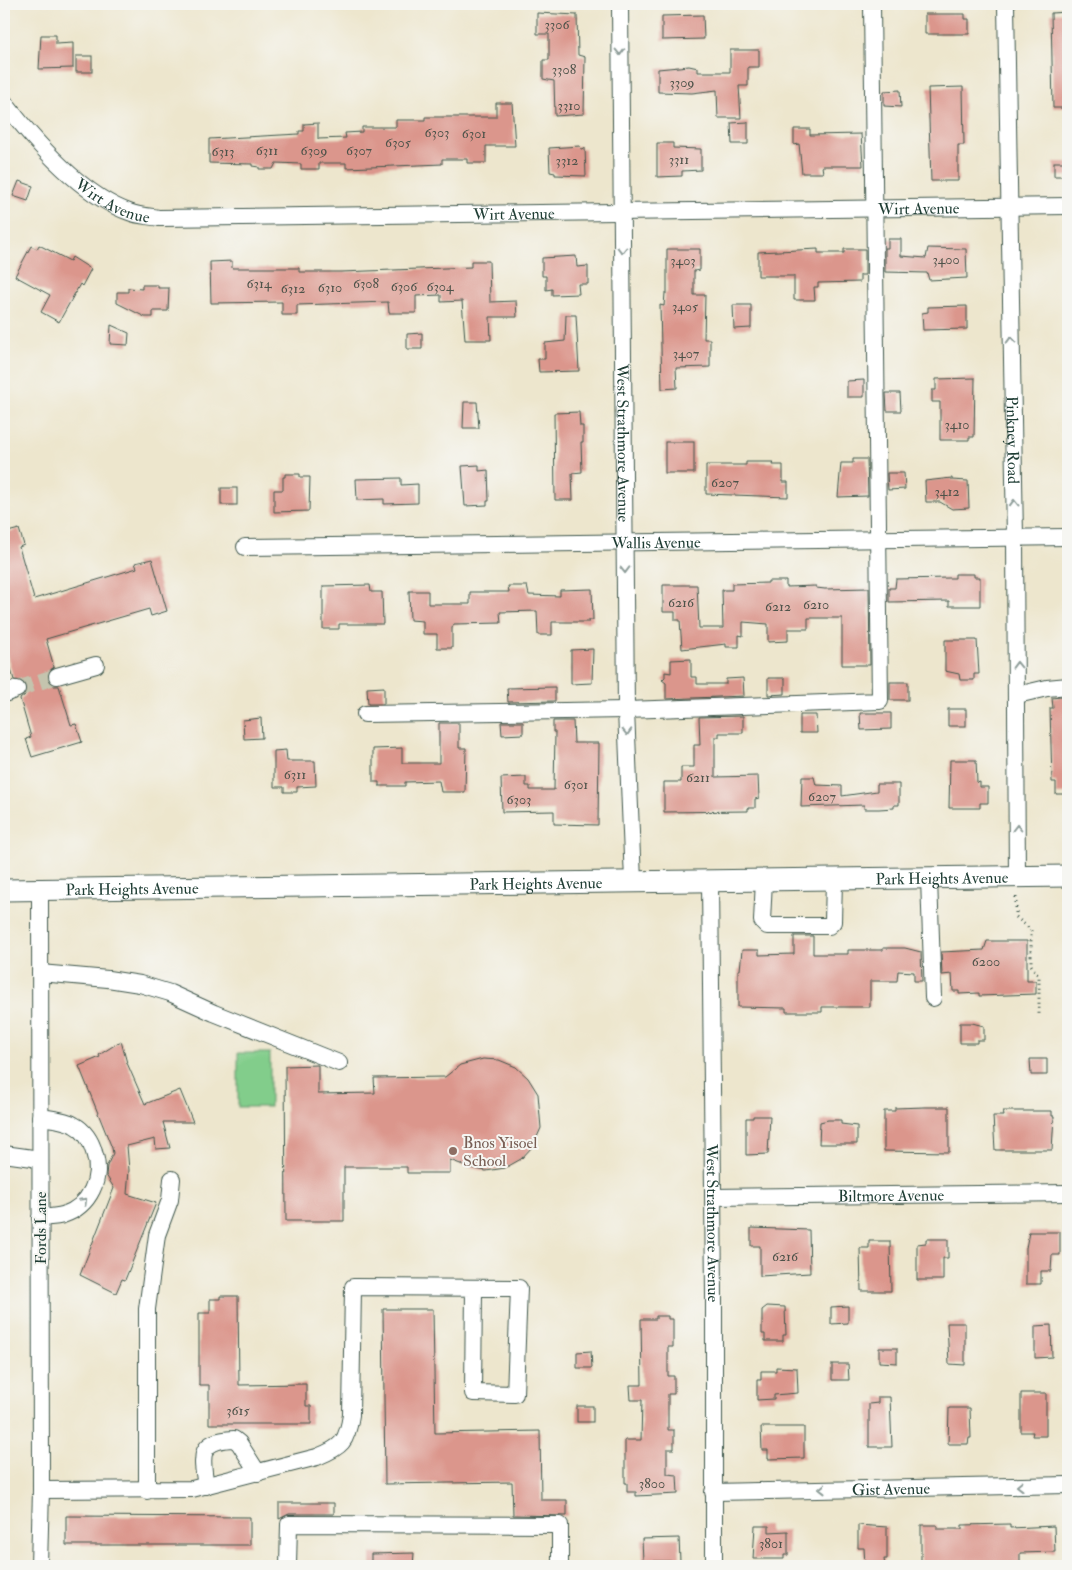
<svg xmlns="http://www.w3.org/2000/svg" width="1072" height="1570" viewBox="0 0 1072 1570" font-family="'IM FELL Double Pica',serif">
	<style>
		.green { fill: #82cd8b; stroke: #508560 }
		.building { fill: #db968c }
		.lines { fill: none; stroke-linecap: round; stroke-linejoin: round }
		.minor-tunnel { stroke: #c4c4ae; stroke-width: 16; stroke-dasharray: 16 8; stroke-linecap: butt }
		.minor-casing { stroke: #3e564b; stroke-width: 18 }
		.major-casing { stroke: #3e564b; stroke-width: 23 }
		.path { stroke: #3e564b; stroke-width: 3; stroke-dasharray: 1 4; stroke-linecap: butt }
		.minor { stroke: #fff; stroke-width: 16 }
		.major { stroke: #fff; stroke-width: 21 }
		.oneway { stroke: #8f9e9a }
		.education-dot { fill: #8d6e63; stroke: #f6f6f2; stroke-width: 2 }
		.labels { text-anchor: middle; stroke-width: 4; stroke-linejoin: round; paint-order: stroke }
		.number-label { font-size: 14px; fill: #4e534a }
		.street-label { font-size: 16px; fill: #1f3d34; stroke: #f6f6f2 }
		.education-label { font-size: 16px; fill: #785e54; stroke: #f6f6f2; text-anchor: start }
	</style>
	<rect width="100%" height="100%" fill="#f6f6f2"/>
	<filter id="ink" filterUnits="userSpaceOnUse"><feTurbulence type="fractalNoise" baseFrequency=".02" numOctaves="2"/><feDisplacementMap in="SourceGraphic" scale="10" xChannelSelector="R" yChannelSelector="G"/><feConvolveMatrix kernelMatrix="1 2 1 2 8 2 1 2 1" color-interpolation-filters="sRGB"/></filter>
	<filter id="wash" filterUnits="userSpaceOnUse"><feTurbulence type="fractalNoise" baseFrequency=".0096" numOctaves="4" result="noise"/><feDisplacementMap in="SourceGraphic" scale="20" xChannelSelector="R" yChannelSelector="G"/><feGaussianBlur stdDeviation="1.12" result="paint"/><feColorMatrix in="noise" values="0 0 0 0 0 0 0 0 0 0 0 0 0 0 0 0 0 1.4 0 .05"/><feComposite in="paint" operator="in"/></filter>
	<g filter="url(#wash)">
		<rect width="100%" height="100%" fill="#ede6cd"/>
		<rect class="green" x="238" y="1053" width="32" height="54"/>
		<g id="blocks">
			<g class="building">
				<polygon points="1068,12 1068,108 1053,108 1051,13"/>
				<polygon points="537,13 577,15 578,55 585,57 584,114 555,116 554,81 543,79 543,60 549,60 549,34 537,34"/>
				<polygon points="925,14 965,14 965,19 969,19 969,34 925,34"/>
				<polygon points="703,15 704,39 662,40 662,16"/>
				<polygon points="41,35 56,35 56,44 73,43 73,68 39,69"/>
				<polygon points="730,50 759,50 759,67 748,67 748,86 739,86 741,118 718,118 717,90 692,93 658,92 658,69 689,66 698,68 698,72 730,72"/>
				<rect x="76" y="56" width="16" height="16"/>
				<polygon points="963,87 964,145 958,145 958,181 931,181 928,88"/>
				<polygon points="900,90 901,107 884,106 884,91"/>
				<polygon points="496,103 512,103 515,146 486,146 486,163 467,163 467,159 442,159 442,164 346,168 346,163 319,163 319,169 301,169 301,164 276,163 273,169 259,169 259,167 252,166 252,164 209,163 209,139 299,134 299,131 304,131 304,124 318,123 318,139 346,138 345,133 362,132 362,127 396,127 396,120 425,120 425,117 496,117"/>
				<polygon points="748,122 748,144 732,144 731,123"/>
				<polygon points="794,129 810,129 810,135 861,134 863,166 822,166 823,173 802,173 799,144 794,145"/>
				<polygon points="657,143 673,143 673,148 701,149 701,170 682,171 682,176 657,177"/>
				<polygon points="580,146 581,149 585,148 586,176 555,175 555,173 550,172 549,148"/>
				<rect x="1054" y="162" width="14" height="14"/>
				<polygon points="19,181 33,186 28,201 13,196"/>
				<polygon points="888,239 901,239 901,256 926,258 928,248 966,249 967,278 929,280 927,273 885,272 885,248 888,248"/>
				<polygon points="39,245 70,261 72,257 91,269 82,286 80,284 59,322 41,312 50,295 15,276 31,246 37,249"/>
				<polygon points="667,249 700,249 700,270 694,271 694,295 705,295 704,339 710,339 710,367 676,368 677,388 662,389 660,305 664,306 665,293 667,293"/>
				<polygon points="818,249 818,253 844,253 844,249 865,249 865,275 860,275 860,282 818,283 818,287 814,287 815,300 794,300 794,276 758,276 758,252"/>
				<polygon points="576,256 577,267 588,266 588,284 578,284 579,294 552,295 552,289 546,290 546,276 542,276 542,258"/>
				<polygon points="232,261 232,268 299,268 299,272 341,272 471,267 471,261 489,261 490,302 516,301 517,317 490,317 491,340 465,340 462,301 441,302 441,295 416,296 416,313 389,313 388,302 297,305 297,315 282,315 282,302 211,303 210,262"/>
				<polygon points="142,285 158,285 158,288 169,288 168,311 153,311 153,317 145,317 117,303 117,292 128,292 128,288 142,289"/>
				<polygon points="733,305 751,305 751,328 734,329"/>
				<polygon points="967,306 967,329 923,330 922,313 928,312 928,307"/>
				<polygon points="566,315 576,315 579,371 539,372 538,359 545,359 545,343 565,341"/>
				<polygon points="111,325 129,333 128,345 110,344"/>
				<polygon points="422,333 422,349 407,349 407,334"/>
				<polygon points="975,378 974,437 969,437 969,440 940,440 940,402 932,402 932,390 936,390 936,379"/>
				<polygon points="864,380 864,397 847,397 847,381"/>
				<polygon points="886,393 900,393 901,411 887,411"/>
				<polygon points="464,402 477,402 479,428 463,428"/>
				<polygon points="579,412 580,426 583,426 583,442 581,442 582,472 572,473 573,500 555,500 554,413"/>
				<rect x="665" y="442" width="29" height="31"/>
				<polygon points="853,459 867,459 868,496 838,497 841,463 853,463"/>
				<polygon points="746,462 774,462 773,465 783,465 783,482 788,482 788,497 706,494 706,465 746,465"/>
				<polygon points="479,465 479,471 488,470 489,501 487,501 487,505 465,506 462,466"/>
				<polygon points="887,473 904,473 905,489 888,490"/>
				<polygon points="285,474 300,474 300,477 310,477 309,511 274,512 274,490 283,490 283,477 285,477"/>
				<polygon points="401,478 401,485 418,484 418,503 384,504 384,499 357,500 356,479"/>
				<polygon points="952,478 952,480 968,481 969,508 952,509 940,502 926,502 925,481"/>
				<rect x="221" y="488" width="16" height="17"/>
				<polygon points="19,529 24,545 19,547 34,599 137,568 135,563 152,559 167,611 151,616 149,609 46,639 54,667 47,673 48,679 54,686 59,686 71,725 76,724 82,742 32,757 26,739 31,737 20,699 25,695 26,686 23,681 14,680 4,645 4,533"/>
				<polygon points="955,574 974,574 974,577 980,577 980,606 949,606 949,601 889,602 889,588 895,588 896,579 949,578 955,578"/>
				<polygon points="768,581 786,581 786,587 816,586 816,588 825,589 869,588 870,665 842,665 842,618 808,618 808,629 788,629 788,641 768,642 768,624 743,622 743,636 739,635 739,647 726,647 726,644 682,649 680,620 675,620 675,612 663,612 663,585 697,585 699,628 723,628 722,590 732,590 732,584 768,583"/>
				<polygon points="370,585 371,592 382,592 383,624 339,624 339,629 323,629 323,586"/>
				<polygon points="508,586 527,586 529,595 560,596 560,590 592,589 593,620 589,620 589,622 552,622 552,635 538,635 537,611 500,612 501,623 454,624 452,628 452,648 437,648 437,634 423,634 423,621 410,620 409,591 428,591 428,604 470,604 470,592 509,592"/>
				<polygon points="945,640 977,640 979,674 974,674 974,680 960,680 959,674 945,671"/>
				<polygon points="593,649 592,683 571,684 571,650"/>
				<polygon points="691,659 691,677 697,677 697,684 726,684 726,679 743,678 744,696 666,699 666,683 662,680 665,677 665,672 671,673 671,660"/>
				<polygon points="768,678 785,678 785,694 768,695"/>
				<rect x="890" y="682" width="18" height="18"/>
				<polygon points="384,687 384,704 368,704 367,688"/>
				<polygon points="555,687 555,701 508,702 507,688"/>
				<polygon points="1068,696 1068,794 1056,794 1056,782 1052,782 1050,708 1053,708 1052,698"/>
				<rect x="948" y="709" width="18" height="17"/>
				<polygon points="860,713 891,713 891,729 861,730"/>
				<polygon points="800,715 816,715 817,733 800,733"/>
				<polygon points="743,716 743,733 719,733 719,737 715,737 715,777 758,776 759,798 755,799 755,808 748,808 748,811 664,812 664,782 681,782 681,767 694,767 694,745 700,745 699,717"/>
				<polygon points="261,718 262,738 244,739 243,720"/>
				<polygon points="553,721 573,721 574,743 599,743 598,825 554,824 554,811 502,812 501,778 526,777 526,786 530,786 530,790 554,790 555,732 553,732"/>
				<polygon points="501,722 523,722 523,734 502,735"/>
				<polygon points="439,723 459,723 459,748 466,748 465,792 441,792 439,781 405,782 405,786 379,786 379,782 373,782 373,749 402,748 402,763 439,763"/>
				<polygon points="286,750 287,761 315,761 316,786 297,787 297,792 284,792 284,787 274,787 274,751"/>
				<polygon points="950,760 976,760 977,783 980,782 980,787 988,787 988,803 980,803 980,808 949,808"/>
				<polygon points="802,777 814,777 816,785 842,786 842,796 877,791 877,784 899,784 899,805 894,805 894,808 879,809 864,809 864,805 801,807"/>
				<polygon points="794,936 813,936 813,954 848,954 848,950 883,950 883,948 905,948 921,952 922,981 914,981 914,972 898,971 897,981 870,981 870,1007 822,1007 822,1012 786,1012 786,1008 738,1007 738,970 740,970 742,950 759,950 759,955 794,954"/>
				<polygon points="987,941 1027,941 1027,981 1036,981 1036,994 979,996 979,993 959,994 959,991 953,991 952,974 942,975 941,952 984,950"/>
				<polygon points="960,1023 972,1023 984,1026 984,1040 977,1040 977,1043 960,1043"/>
				<polygon points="121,1041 127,1063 145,1104 180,1090 193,1122 163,1122 170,1148 156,1149 155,1139 127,1146 129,1170 127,1194 156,1203 125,1280 122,1279 116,1293 80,1275 114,1188 106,1175 107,1166 113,1153 112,1148 79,1066 100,1057 99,1055"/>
				<polygon points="483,1059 499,1060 516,1067 528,1078 538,1094 541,1128 533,1146 521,1159 505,1168 486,1171 471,1168 450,1160 450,1173 407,1173 407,1167 344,1167 344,1221 286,1221 285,1066 318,1065 318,1094 375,1093 374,1078 445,1077 460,1065"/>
				<polygon points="1030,1059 1047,1059 1047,1075 1031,1075"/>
				<polygon points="925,1107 949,1107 949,1152 884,1151 884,1111 895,1111 895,1108"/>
				<polygon points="1003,1111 1052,1111 1052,1116 1054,1116 1052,1150 995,1150 993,1116 1004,1116"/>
				<polygon points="753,1116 770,1116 768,1154 746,1155 746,1118 753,1118"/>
				<polygon points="828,1120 841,1120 841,1124 857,1126 857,1144 819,1144 820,1122"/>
				<polygon points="751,1228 809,1230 810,1273 760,1276 760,1246 751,1246"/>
				<polygon points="1029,1232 1060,1232 1060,1255 1052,1255 1051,1271 1041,1271 1041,1284 1026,1284 1026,1248"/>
				<polygon points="926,1239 948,1239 948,1258 943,1258 943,1280 917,1280 917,1244 926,1243"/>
				<polygon points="869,1241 890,1241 891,1291 861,1291 860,1248 869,1248"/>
				<polygon points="220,1296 238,1296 239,1385 306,1384 306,1406 311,1406 311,1424 209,1424 209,1385 199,1385 199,1313 210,1313 210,1299 220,1299"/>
				<polygon points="767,1306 785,1307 786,1335 783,1335 783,1341 765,1341 765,1334 762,1334 762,1310"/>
				<polygon points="848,1306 848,1323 831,1324 831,1307"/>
				<polygon points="383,1309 433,1309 435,1433 540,1431 541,1500 567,1500 567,1516 513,1515 512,1482 385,1484"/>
				<polygon points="656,1316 668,1316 668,1319 673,1319 673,1347 668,1347 668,1376 674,1376 674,1394 668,1394 668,1430 674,1430 674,1449 667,1449 667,1474 677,1475 678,1494 636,1496 636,1492 627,1492 627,1483 625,1483 625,1440 641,1440 642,1400 631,1400 630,1385 642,1385 641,1319 656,1319"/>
				<polygon points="947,1323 965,1323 965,1365 949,1364"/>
				<polygon points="1051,1325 1052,1357 1035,1358 1035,1326"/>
				<polygon points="879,1348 897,1348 897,1363 879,1362"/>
				<polygon points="591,1351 592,1368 577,1368 577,1352"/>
				<polygon points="832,1364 848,1364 849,1380 832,1380"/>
				<polygon points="776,1367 797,1368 798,1393 774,1395 774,1399 757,1400 757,1380 761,1380 761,1371 776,1371"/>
				<polygon points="1021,1393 1046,1393 1046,1436 1032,1436 1033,1432 1021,1432"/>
				<polygon points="878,1397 890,1397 892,1447 869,1447 869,1404 878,1403"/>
				<rect x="577" y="1406" width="16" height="16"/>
				<polygon points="949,1408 970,1408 971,1438 969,1438 968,1444 948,1444"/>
				<polygon points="761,1427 804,1427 804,1458 768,1459 768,1450 762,1450"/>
				<polygon points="279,1503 334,1503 334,1514 289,1514 279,1519"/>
				<polygon points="66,1516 250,1517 250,1545 66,1545"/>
				<polygon points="1010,1524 1010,1528 1054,1526 1055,1552 1020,1553 1020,1565 921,1565 921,1525 937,1525 937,1529 962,1529 962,1525"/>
				<polygon points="858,1525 887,1527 887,1559 884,1559 885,1566 865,1566 864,1548 858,1548"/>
				<polygon points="755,1526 769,1526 769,1532 788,1531 788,1555 784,1555 784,1559 753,1559"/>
				<polygon points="679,1538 680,1561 643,1561 642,1539"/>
				<polygon points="414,1553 413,1566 371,1566 371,1554"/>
			</g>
		</g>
	</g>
	<g filter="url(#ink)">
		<use href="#blocks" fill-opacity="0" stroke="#3e564b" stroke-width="1"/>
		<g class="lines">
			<polyline class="minor-tunnel" points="17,689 57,676"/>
			<g class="minor-casing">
				<g id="minor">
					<path id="s1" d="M620,4L626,710L633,881"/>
					<path id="s2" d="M1006,4L1015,538L1017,877"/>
					<path id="s3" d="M4,102C35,142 81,195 129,212C138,216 149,216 159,218L1068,206"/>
					<path id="s4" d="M245,547L1068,537"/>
					<polyline points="57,676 96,665"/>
					<polyline points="4,694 17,689"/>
					<polyline points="1017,695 1047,688 1068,686"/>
					<polyline points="365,714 626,710 880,701 872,4"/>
					<polyline points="929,878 933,998"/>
					<polyline points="764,880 762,921 767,926 829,926 833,922 834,879"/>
					<path id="s5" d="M710,881L714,1294V1566"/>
					<polyline points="40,973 108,979 140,984 170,993 214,1013 339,1063"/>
					<path d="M40,1117C51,1119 64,1119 74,1125C84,1130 91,1141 94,1152C103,1178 90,1206 63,1215C56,1217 48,1217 40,1218"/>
					<polyline points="4,1154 40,1159"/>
					<path id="s6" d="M713,1197L1068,1193"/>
					<path d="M206,1486C201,1456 198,1440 234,1439L239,1443L258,1473"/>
					<path d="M41,1490L192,1489L317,1457C342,1447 347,1442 351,1415L353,1287L519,1288L515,1394L473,1393L474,1288"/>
					<polyline points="147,1491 147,1309 157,1235 170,1200 172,1179"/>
					<path id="s7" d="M713,1492L1068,1485"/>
					<polyline points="39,1566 41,1490 40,890"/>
					<polyline points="288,1566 289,1524 560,1525 560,1566"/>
				</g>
			</g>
			<g class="major-casing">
				<g id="major">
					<path id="s8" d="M4,890L1068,876"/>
				</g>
			</g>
			<polyline class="path" points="1016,897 1016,917 1031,930 1031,965 1039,977 1039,1015"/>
			<use href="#minor" class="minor"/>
			<use href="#major" class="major"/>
		</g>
		<defs><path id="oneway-chevron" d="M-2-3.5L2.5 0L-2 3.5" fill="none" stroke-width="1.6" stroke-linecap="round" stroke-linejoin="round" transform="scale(1.25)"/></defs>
		<g class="oneway">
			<use href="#oneway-chevron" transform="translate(620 52) rotate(89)"/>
			<use href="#oneway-chevron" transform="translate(622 250) rotate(90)"/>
			<use href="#oneway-chevron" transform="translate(1011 340) rotate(-91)"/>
			<use href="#oneway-chevron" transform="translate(1014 503) rotate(-91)"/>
			<use href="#oneway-chevron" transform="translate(625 570) rotate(89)"/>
			<use href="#oneway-chevron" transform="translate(1017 665) rotate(-91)"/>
			<use href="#oneway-chevron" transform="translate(627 732) rotate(88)"/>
			<use href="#oneway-chevron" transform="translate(1017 828) rotate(-90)"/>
			<use href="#oneway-chevron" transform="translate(84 1201) rotate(-45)"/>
			<use href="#oneway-chevron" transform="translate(1020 1486) rotate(179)"/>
			<use href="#oneway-chevron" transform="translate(822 1489) rotate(179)"/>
		</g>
	</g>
	<circle class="education-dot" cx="453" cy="1151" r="5"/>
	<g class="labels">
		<g class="number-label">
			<text x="557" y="29">3306</text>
			<text x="564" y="74">3308</text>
			<text x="682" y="87">3309</text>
			<text x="569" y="110">3310</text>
			<text x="437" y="137">6303</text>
			<text x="474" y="138">6301</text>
			<text x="398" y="147">6305</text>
			<text x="267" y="155">6311</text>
			<text x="314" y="155">6309</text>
			<text x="359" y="155">6307</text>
			<text x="223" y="156">6313</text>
			<text x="679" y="164">3311</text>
			<text x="567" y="165">3312</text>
			<text x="946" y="264">3400</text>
			<text x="683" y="265">3403</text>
			<text x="259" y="288">6314</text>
			<text x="366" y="288">6308</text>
			<text x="404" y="291">6306</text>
			<text x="440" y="291">6304</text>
			<text x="330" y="292">6310</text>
			<text x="293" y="293">6312</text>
			<text x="685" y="311">3405</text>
			<text x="686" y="358">3407</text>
			<text x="957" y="429">3410</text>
			<text x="725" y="487">6207</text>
			<text x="947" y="496">3412</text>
			<text x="681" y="607">6216</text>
			<text x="816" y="609">6210</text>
			<text x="778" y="611">6212</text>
			<text x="295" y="779">6311</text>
			<text x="698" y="782">6211</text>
			<text x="576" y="789">6301</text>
			<text x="822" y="801">6207</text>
			<text x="519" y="804">6303</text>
			<text x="986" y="966">6200</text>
			<text x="785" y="1261">6216</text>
			<text x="238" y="1415">3615</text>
			<text x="652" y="1488">3800</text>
			<text x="771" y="1548">3801</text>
		</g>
		<g class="street-label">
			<text dy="6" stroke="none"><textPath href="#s3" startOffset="149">Wirt Avenue</textPath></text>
			<text dy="6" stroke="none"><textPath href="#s3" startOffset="959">Wirt Avenue</textPath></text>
			<text dy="6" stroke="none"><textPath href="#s3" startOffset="554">Wirt Avenue</textPath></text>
			<text dy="6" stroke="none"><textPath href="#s2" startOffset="436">Pinkney Road</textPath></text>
			<text dy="6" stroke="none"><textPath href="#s1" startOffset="439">West Strathmore Avenue</textPath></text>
			<text dy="6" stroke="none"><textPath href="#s4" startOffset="411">Wallis Avenue</textPath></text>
			<text dy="6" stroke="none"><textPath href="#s8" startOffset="938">Park Heights Avenue</textPath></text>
			<text dy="6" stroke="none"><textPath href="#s8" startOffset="532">Park Heights Avenue</textPath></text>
			<text dy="6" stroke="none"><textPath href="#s8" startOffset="128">Park Heights Avenue</textPath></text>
			<text dy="6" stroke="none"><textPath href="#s6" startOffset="178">Biltmore Avenue</textPath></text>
			<text dy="6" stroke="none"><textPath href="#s5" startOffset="342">West Strathmore Avenue</textPath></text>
			<text transform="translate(40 1228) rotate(-90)" y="6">Fords Lane</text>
			<text dy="6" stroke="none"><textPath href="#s7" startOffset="178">Gist Avenue</textPath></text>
		</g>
		<g class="education-label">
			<text x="463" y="1148">Bnos Yisoel<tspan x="463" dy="18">School</tspan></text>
		</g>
	</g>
	<rect width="1072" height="1570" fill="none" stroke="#f6f6f2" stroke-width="20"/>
</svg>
